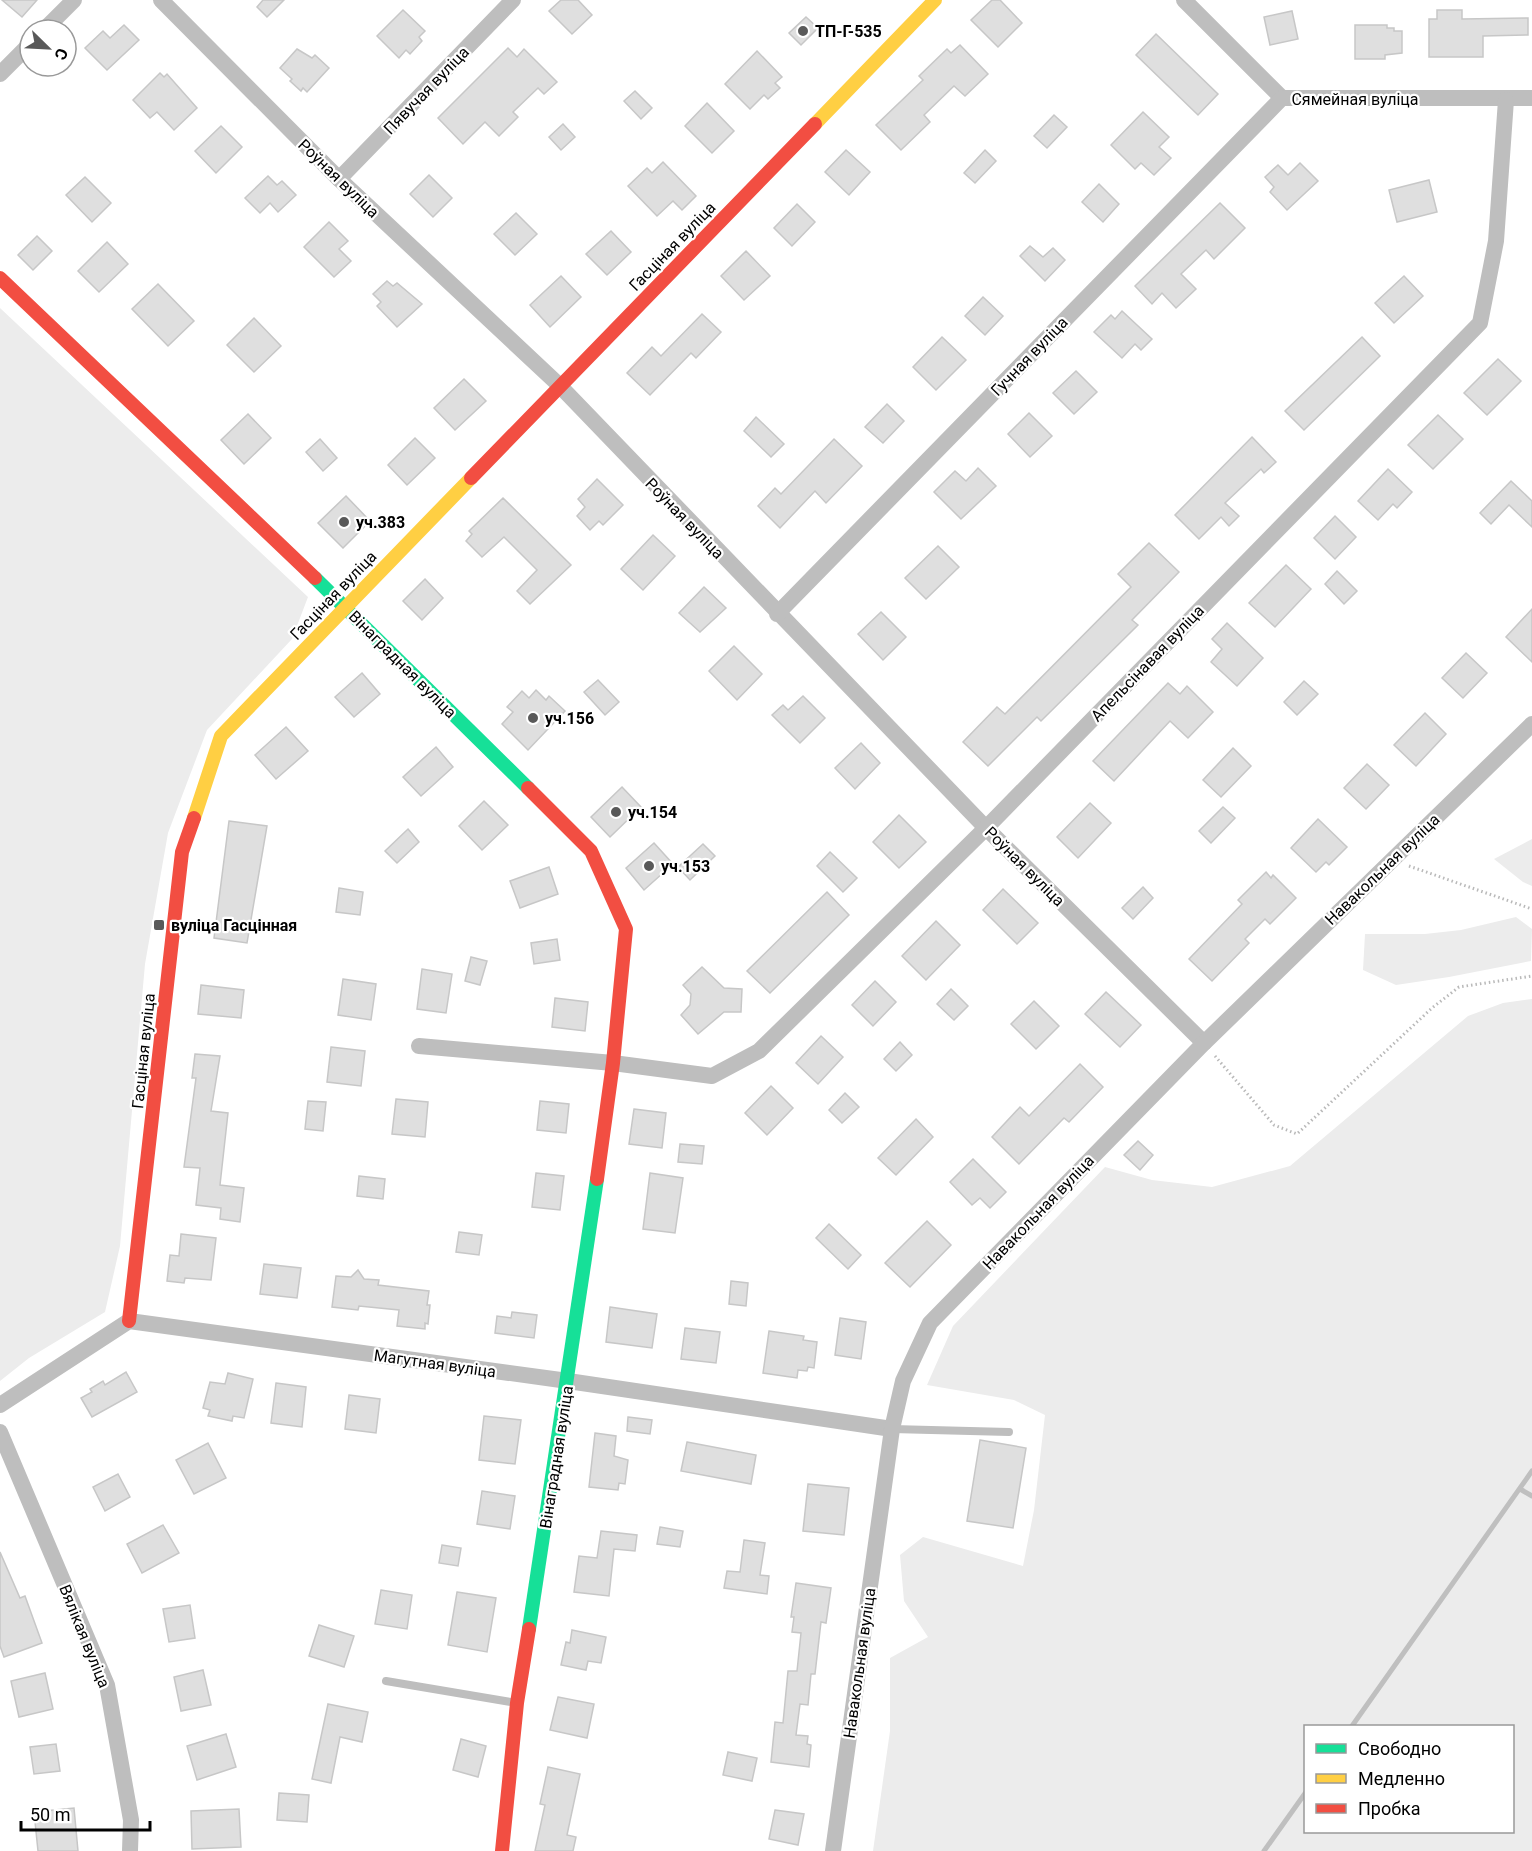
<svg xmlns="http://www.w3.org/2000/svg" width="1532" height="1851" viewBox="0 0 1532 1851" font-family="Roboto,sans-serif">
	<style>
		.green { fill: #ececec; fill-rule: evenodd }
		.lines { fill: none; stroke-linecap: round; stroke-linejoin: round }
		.stream { stroke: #bfbfbf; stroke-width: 5 }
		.building { fill: #dfdfdf; stroke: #c7c7c7; stroke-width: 1.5 }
		.path { stroke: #b9b9b9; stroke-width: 3; stroke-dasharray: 1.5 3; stroke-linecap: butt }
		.lane { stroke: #bebebe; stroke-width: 8 }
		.street { stroke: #bebebe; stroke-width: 16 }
		.fast { stroke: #16e098; stroke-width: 14 }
		.slow { stroke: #ffcf43; stroke-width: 14 }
		.jam { stroke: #f24e42; stroke-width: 14 }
		.poi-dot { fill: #595959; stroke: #fff; stroke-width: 2 }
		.labels { text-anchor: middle; stroke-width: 4.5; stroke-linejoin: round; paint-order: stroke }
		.poi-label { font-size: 16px; font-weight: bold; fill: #000; stroke: #fff; text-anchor: start }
		.street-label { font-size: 16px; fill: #000; stroke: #fff }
	</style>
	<rect width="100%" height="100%" fill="#fff"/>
	<g class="green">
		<polygon points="0,308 308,597 292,639 207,730 168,833 145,964 120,1246 105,1312 29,1358 0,1381"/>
		<polygon points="1532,839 1532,886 1523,882 1494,859"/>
		<polygon points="1516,917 1532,929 1531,961 1449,977 1396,985 1363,970 1365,934 1425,934 1461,930"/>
		<path d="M1532,999V1851H873L890,1731V1658L928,1637L904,1601L900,1555L923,1537L1023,1566L1034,1510L1045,1415L1014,1400L927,1385L953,1326L1105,1167L1152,1180L1212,1187L1290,1166L1468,1016L1503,1003ZM1306,1726H1512V1832H1306Z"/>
	</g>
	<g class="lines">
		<g class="stream">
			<polyline points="1520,1489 1532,1496"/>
			<polyline points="1352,1726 1532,1471"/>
			<polyline points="1264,1851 1306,1792"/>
		</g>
	</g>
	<g class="building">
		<polygon points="2,0 37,0 22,17"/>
		<polygon points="263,0 284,0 267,17 257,7"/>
		<polygon points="561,0 578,0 592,15 572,34 549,11"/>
		<polygon points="992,0 1000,0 1022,23 998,47 971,20"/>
		<polygon points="403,10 425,31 419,37 422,41 410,54 406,50 399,58 377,36"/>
		<polygon points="1437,10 1462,10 1462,19 1528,18 1528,35 1483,36 1483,57 1429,57 1429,19 1437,19"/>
		<polygon points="1292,11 1298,39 1270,45 1264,17"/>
		<polygon points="806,17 818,28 801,45 789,33"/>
		<polygon points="124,25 139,40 107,70 85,48 103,31 110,38"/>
		<polygon points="1355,25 1387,25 1387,28 1394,28 1394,31 1402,31 1402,53 1385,55 1385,59 1355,59"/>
		<polygon points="1156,34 1218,94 1198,115 1136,55"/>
		<polygon points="960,45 988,74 965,96 954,86 924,115 930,122 901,150 876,125 923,80 919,76 947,49 951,53"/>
		<polygon points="508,48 517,57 524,49 557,82 544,94 538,88 513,112 518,117 499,136 485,122 463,144 438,118"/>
		<polygon points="297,49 312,58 315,55 329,68 307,92 303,88 301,91 290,81 292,79 280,68"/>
		<polygon points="757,51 782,77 775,83 780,88 768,99 764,95 750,109 725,84"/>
		<polygon points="160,73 164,77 167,74 197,108 174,130 157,112 150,118 133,100"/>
		<polygon points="635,91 652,108 641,119 624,101"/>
		<polygon points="707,103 734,131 712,153 685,126"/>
		<polygon points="1143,112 1169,137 1159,147 1171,158 1154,175 1141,163 1135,169 1111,145"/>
		<polygon points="1054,115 1067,127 1047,148 1034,136"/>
		<polygon points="563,124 575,137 561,150 549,137"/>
		<polygon points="221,126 242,147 216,173 195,151"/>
		<polygon points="846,150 870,172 849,195 825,172"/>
		<polygon points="985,150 996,161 975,183 964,173"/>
		<polygon points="663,162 696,196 682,210 673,201 657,216 628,186 647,168 652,173"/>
		<polygon points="1300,163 1318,181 1287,210 1270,192 1274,187 1265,177 1278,165 1288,175"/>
		<polygon points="429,175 452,198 433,217 410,194"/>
		<polygon points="268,176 277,185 282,181 296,195 278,212 270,203 260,213 245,198"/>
		<polygon points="85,177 111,203 92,222 66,195"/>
		<polygon points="1429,180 1437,212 1397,222 1389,190"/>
		<polygon points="1099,184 1119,204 1103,222 1082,202"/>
		<polygon points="1220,203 1245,228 1214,259 1206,250 1181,274 1196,289 1176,308 1162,293 1152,304 1135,286"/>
		<polygon points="797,204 815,222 792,246 774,228"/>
		<polygon points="516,213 537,234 515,255 494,234"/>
		<polygon points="329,222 348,241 339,249 351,261 334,277 304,247"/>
		<polygon points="611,231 631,252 607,275 586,254"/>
		<polygon points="37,236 52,251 33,270 18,255"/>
		<polygon points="107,242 128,264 99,292 78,271"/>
		<polygon points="1030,246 1043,257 1053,248 1065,260 1045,281 1020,256"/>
		<polygon points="746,251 770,276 744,300 721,276"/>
		<polygon points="561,276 581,297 550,327 530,305"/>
		<polygon points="1404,276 1423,296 1394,323 1375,303"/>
		<polygon points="387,281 393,286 397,283 422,304 397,327 377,306 381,302 373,294"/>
		<polygon points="158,284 194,321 168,346 132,309"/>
		<polygon points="983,297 1003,316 985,335 965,316"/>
		<polygon points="1122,311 1152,339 1141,350 1135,344 1122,358 1094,332 1111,315 1115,319"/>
		<polygon points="702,314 721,332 696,358 691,353 650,395 627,373 652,347 661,356"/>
		<polygon points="254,318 281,346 254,372 227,345"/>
		<polygon points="942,337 966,360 936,390 913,367"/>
		<polygon points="1362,337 1380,356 1304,430 1285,411"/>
		<polygon points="1498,359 1521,381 1487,415 1464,393"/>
		<polygon points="1076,371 1097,392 1074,414 1053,393"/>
		<polygon points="464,379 486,401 455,430 434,408"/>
		<polygon points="887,404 904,421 883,443 865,427"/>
		<polygon points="1029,413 1052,436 1030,457 1008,434"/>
		<polygon points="248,414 271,438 244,464 221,440"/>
		<polygon points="1438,415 1463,439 1433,469 1408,445"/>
		<polygon points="756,417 784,444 771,457 744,431"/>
		<polygon points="1252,437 1276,462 1264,473 1261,469 1225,503 1239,516 1229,526 1221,517 1199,539 1175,515"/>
		<polygon points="415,438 435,458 407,485 388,465"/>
		<polygon points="320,439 337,458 323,471 306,452"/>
		<polygon points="834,439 862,466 826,503 815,491 780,528 758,506 775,488 781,494"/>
		<polygon points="978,468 996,486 961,519 934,492 955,471 966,481"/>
		<polygon points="1388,469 1412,492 1397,508 1393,504 1378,520 1358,501"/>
		<polygon points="597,479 623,505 603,525 599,521 590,530 577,516 585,507 578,499"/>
		<polygon points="1511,481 1532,501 1532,527 1509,505 1491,524 1480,513"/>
		<polygon points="346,496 370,521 343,548 318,523"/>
		<polygon points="503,498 571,565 530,604 517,591 537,570 504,537 482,557 466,541 472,534 469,531"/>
		<polygon points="1335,516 1356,537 1335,559 1314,538"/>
		<polygon points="653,535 675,556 643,590 621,569"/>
		<polygon points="1149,543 1179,572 1132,620 1138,625 1041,721 1037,717 988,766 963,742 997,707 1005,714 1131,587 1118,574"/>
		<polygon points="938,546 959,567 926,599 905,578"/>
		<polygon points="1286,565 1311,589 1275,627 1249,603"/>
		<polygon points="1337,571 1357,591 1344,604 1325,584"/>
		<polygon points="425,579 443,598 422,620 403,601"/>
		<polygon points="704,587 726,608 700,632 679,613"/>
		<polygon points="1532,609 1532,662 1506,637"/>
		<polygon points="881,612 906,637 883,660 858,634"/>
		<polygon points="1227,623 1263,658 1237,686 1211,662 1222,649 1212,639"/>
		<polygon points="734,646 762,674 737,700 709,671"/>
		<polygon points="1466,653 1487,673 1463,698 1442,678"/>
		<polygon points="362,673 380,694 354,717 335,697"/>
		<polygon points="598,680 619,702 605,715 584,692"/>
		<polygon points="1304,681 1318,694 1297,715 1284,702"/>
		<polygon points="1168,683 1180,694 1187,686 1213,712 1188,738 1170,721 1114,781 1093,761"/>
		<polygon points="536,690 546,700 549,696 565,711 528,750 502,724 513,712 507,707 522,691 529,698"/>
		<polygon points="803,696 825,718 800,743 772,715 783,705 788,710"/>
		<polygon points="1425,713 1446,734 1416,766 1394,745"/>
		<polygon points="286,727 308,751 276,779 255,755"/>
		<polygon points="861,743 880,763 855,789 835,768"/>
		<polygon points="436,747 453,767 421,796 403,777"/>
		<polygon points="1233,748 1251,766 1221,797 1203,780"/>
		<polygon points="1367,764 1389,785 1366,809 1344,788"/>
		<polygon points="622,787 641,807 610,837 591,817"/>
		<polygon points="484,801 508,825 482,850 459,826"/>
		<polygon points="1090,803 1111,823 1078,858 1057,837"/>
		<polygon points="1223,807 1235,818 1211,843 1199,831"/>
		<polygon points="899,815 926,842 899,868 873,842"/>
		<polygon points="1318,819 1347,847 1329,865 1326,862 1316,872 1291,848"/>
		<polygon points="229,821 267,826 247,943 214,938"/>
		<polygon points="408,829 419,842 397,863 385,851"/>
		<polygon points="654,843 673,864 644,890 626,868"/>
		<polygon points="703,844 715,856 690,880 678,867"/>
		<polygon points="830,852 857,878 843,892 817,866"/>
		<polygon points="549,867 558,894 520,908 510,881"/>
		<polygon points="1266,872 1271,878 1273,875 1296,898 1270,924 1265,919 1245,939 1249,943 1212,981 1189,959 1242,904 1238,900"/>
		<polygon points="1143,887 1153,898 1133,919 1122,908"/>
		<polygon points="339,888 363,892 360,915 336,912"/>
		<polygon points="1003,889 1038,923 1017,944 983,910"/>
		<polygon points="827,892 849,915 770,993 747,971"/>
		<polygon points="936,921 960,945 926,980 902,956"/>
		<polygon points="557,939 560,960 534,964 531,943"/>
		<polygon points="471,957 487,961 480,985 465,981"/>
		<polygon points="702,967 724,988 742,989 741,1012 724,1012 698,1034 681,1015 690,1005 691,994 683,985"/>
		<polygon points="422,969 452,974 446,1013 417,1009"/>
		<polygon points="343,979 376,984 371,1020 338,1015"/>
		<polygon points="875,981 896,1002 873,1026 852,1005"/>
		<polygon points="201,985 244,990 241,1018 198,1014"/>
		<polygon points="951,989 968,1006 954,1020 937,1004"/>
		<polygon points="1106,992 1141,1025 1120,1047 1085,1014"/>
		<polygon points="555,998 588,1002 585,1031 552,1027"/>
		<polygon points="1034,1001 1059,1026 1036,1049 1011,1024"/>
		<polygon points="821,1036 843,1057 818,1084 796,1063"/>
		<polygon points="900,1042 912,1055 896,1071 884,1059"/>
		<polygon points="331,1047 365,1051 361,1086 327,1082"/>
		<polygon points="195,1054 220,1056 211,1111 228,1113 220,1185 244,1188 240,1222 220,1219 221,1208 196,1205 200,1168 184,1167 196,1078 192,1078"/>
		<polygon points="1080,1064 1103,1087 1069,1122 1064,1118 1019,1164 992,1137 1020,1107 1029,1116"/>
		<polygon points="771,1086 793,1108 767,1135 745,1113"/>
		<polygon points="845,1093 859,1107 842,1123 829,1110"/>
		<polygon points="396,1099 428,1102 425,1137 392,1134"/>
		<polygon points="308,1101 326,1102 323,1131 305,1129"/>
		<polygon points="540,1101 569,1104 566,1133 537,1130"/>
		<polygon points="634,1109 666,1113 662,1148 629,1144"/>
		<polygon points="916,1119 933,1137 896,1175 878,1158"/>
		<polygon points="1138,1141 1153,1155 1140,1170 1124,1155"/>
		<polygon points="680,1144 704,1146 702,1164 678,1162"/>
		<polygon points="973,1159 1006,1192 990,1208 980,1198 972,1205 950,1182"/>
		<polygon points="536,1173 564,1176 560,1210 532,1207"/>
		<polygon points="650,1173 683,1178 675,1233 643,1229"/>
		<polygon points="359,1176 385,1179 383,1199 357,1196"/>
		<polygon points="927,1221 951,1245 910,1287 885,1263"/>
		<polygon points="829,1224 861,1255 848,1269 816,1238"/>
		<polygon points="459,1232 482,1235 479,1255 456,1252"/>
		<polygon points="181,1234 216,1238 211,1280 185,1278 184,1283 167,1281 170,1255 179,1256"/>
		<polygon points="264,1264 301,1268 297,1298 260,1294"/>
		<polygon points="358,1270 364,1279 379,1280 378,1285 429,1291 427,1305 430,1305 428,1324 425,1323 425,1329 397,1326 399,1310 359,1306 358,1310 332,1307 336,1276 351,1277"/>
		<polygon points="731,1281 748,1283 746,1306 729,1304"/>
		<polygon points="610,1307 657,1314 652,1348 606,1342"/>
		<polygon points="512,1312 537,1315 534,1338 495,1333 497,1316 511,1318"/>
		<polygon points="840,1318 866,1322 861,1359 835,1355"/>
		<polygon points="685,1328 720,1332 716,1363 681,1359"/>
		<polygon points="769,1331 804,1336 803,1340 817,1342 814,1368 808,1367 807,1371 798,1370 797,1378 763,1373"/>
		<polygon points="126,1372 137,1392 92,1417 81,1398 92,1392 90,1389 103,1381 105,1385"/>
		<polygon points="228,1373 253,1379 244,1418 233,1416 232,1421 208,1416 210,1410 203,1408 210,1382 225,1384"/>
		<polygon points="276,1383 306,1387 302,1427 271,1423"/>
		<polygon points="349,1395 380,1399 376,1433 345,1429"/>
		<polygon points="484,1416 521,1420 515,1464 479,1460"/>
		<polygon points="628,1417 652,1420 650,1434 627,1431"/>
		<polygon points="595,1433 616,1436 614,1456 628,1460 625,1484 619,1483 618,1490 589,1487"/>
		<polygon points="980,1440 1026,1448 1013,1528 967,1521"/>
		<polygon points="687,1442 756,1455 751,1484 681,1471"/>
		<polygon points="208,1443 226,1478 194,1494 176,1460"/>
		<polygon points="118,1474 130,1497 105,1511 93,1487"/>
		<polygon points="808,1484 849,1488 844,1535 803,1531"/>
		<polygon points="482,1491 515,1496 510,1529 477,1524"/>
		<polygon points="163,1525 179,1553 142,1573 127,1544"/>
		<polygon points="660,1527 683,1531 680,1547 657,1544"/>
		<polygon points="601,1531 637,1535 635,1551 614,1549 609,1596 574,1592 579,1556 597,1558"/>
		<polygon points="744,1540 765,1543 760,1575 769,1576 767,1594 724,1588 727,1571 740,1572"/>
		<polygon points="442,1545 461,1548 458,1566 439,1563"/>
		<polygon points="0,1552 20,1598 25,1596 42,1643 4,1657 0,1646"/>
		<polygon points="796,1583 831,1588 826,1623 821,1622 815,1674 811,1674 808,1705 800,1704 796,1735 808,1736 807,1744 811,1745 809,1767 771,1762 775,1722 783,1723 788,1671 797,1671 801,1633 792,1632 794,1617 791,1617"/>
		<polygon points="381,1590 412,1595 407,1629 375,1624"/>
		<polygon points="457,1592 496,1598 487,1652 448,1645"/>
		<polygon points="190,1605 195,1638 169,1642 163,1609"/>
		<polygon points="319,1625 354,1636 344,1667 309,1656"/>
		<polygon points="572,1630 606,1637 601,1663 588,1661 586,1670 561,1665 566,1642 570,1643"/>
		<polygon points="203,1670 211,1705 181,1711 174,1677"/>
		<polygon points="45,1673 53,1709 19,1717 11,1681"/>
		<polygon points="558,1697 594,1704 587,1738 550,1730"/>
		<polygon points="328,1704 368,1712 362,1742 340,1737 331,1783 312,1779"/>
		<polygon points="226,1734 236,1767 197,1780 187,1746"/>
		<polygon points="461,1739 486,1746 478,1777 453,1770"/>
		<polygon points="56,1744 60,1771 34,1774 30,1747"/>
		<polygon points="728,1752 757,1758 752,1781 723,1775"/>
		<polygon points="548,1767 580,1774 567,1835 576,1837 573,1851 535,1851 545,1805 540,1804"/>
		<polygon points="279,1793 309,1795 307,1822 277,1820"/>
		<polygon points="74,1808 78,1851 38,1851 34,1812"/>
		<polygon points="239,1809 241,1847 192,1849 191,1811"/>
		<polygon points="775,1810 804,1814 798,1845 769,1839"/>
	</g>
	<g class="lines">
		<g class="path">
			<polyline points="1409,866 1532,909"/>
			<polyline points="1215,1056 1274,1125 1297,1134 1432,1008 1459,987 1532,976"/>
		</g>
		<g class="lane">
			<polyline points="892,1429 1009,1432"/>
			<polyline points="386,1681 517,1703"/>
		</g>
		<g class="street">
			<polyline points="161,0 339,179 559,385 986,828 1204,1043"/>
			<polyline points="1184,0 1282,98 1532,98"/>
			<polyline points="44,30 74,0"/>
			<polyline points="0,74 30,44"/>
			<polyline points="339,179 513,0"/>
			<polyline points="777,614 1282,98"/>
			<polyline points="419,1046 613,1063 712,1076 759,1051 986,828 1480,323 1496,241 1506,100"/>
			<polyline points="0,1405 129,1321 568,1381 892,1429"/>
			<polyline points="0,1432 107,1685 131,1820 130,1851"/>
			<polyline points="833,1851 892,1429 903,1381 930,1323 1204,1043 1532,724"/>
		</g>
		<g class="fast">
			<polyline points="315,578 528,788"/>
			<polyline points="529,1629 597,1179"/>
		</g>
		<g class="slow">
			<polyline points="815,124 935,0"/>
			<polyline points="194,818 221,736 471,478"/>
		</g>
		<g class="jam">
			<polyline points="0,278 315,578"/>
			<polyline points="471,478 815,124"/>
			<polyline points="528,788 591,851 626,929 613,1063 597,1179"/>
			<polyline points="129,1321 182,852 194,818"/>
			<polyline points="502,1851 517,1703 529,1629"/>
		</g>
	</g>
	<g class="poi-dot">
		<circle cx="803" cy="31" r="6"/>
		<circle cx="344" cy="522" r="6"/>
		<circle cx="533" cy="718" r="6"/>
		<circle cx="616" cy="812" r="6"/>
		<circle cx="649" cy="866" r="6"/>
		<rect x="153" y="919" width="12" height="12" rx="3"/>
	</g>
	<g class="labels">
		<g class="poi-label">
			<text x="815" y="37">ТП-Г-535</text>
			<text x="356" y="528">уч.383</text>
			<text x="545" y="724">уч.156</text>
			<text x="628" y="818">уч.154</text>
			<text x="661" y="872">уч.153</text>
			<text x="171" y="931">вуліца Гасцінная</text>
		</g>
		<g class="street-label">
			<text transform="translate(426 90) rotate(-46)" y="6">Пявучая вуліца</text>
			<text x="1355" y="105">Сямейная вуліца</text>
			<text transform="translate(339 178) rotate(44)" y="6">Роўная вуліца</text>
			<text transform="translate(672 246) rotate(-46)" y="6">Гасціная вуліца</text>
			<text transform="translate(1029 356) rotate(-46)" y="6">Гучная вуліца</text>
			<text transform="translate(685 518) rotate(46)" y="6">Роўная вуліца</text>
			<text transform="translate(333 595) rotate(-46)" y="6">Гасціная вуліца</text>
			<text transform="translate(1147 663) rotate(-46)" y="6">Апельсінавая вуліца</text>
			<text transform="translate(403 664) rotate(45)" y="6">Вінаградная вуліца</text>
			<text transform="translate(1025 866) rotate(45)" y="6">Роўная вуліца</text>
			<text transform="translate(1382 869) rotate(-44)" y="6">Навакольная вуліца</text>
			<text transform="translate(143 1051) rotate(-84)" y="6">Гасціная вуліца</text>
			<text transform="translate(1038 1212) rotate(-46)" y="6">Навакольная вуліца</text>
			<text transform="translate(435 1363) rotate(8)" y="6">Магутная вуліца</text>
			<text transform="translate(556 1457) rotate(-81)" y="6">Вінаградная вуліца</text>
			<text transform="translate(85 1636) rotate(68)" y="6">Вялікая вуліца</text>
			<text transform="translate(859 1663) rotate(-82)" y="6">Навакольная вуліца</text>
		</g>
	</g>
	<rect x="1304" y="1725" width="210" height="108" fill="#ffffff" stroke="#999999" stroke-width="1.5"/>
	<rect x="1316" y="1744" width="30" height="9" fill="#16e098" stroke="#999999" stroke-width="1.5"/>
	<text x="1358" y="1755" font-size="18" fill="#000000">Свободно</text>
	<rect x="1316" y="1774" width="30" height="9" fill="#ffcf43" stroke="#999999" stroke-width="1.5"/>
	<text x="1358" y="1785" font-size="18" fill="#000000">Медленно</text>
	<rect x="1316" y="1804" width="30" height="9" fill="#f24e42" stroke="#999999" stroke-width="1.5"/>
	<text x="1358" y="1815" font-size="18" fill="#000000">Пробка</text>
	<g transform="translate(48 48) rotate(114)"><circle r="28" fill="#ffffff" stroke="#999999" stroke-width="1.5"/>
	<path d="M0-4.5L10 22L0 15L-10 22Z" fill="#595959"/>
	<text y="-9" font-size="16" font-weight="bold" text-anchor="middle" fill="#000000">С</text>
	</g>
	<path d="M21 1821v9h129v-9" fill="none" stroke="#000000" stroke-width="3"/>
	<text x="30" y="1821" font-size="18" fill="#000000" stroke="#ffffff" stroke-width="4.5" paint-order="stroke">50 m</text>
</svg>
